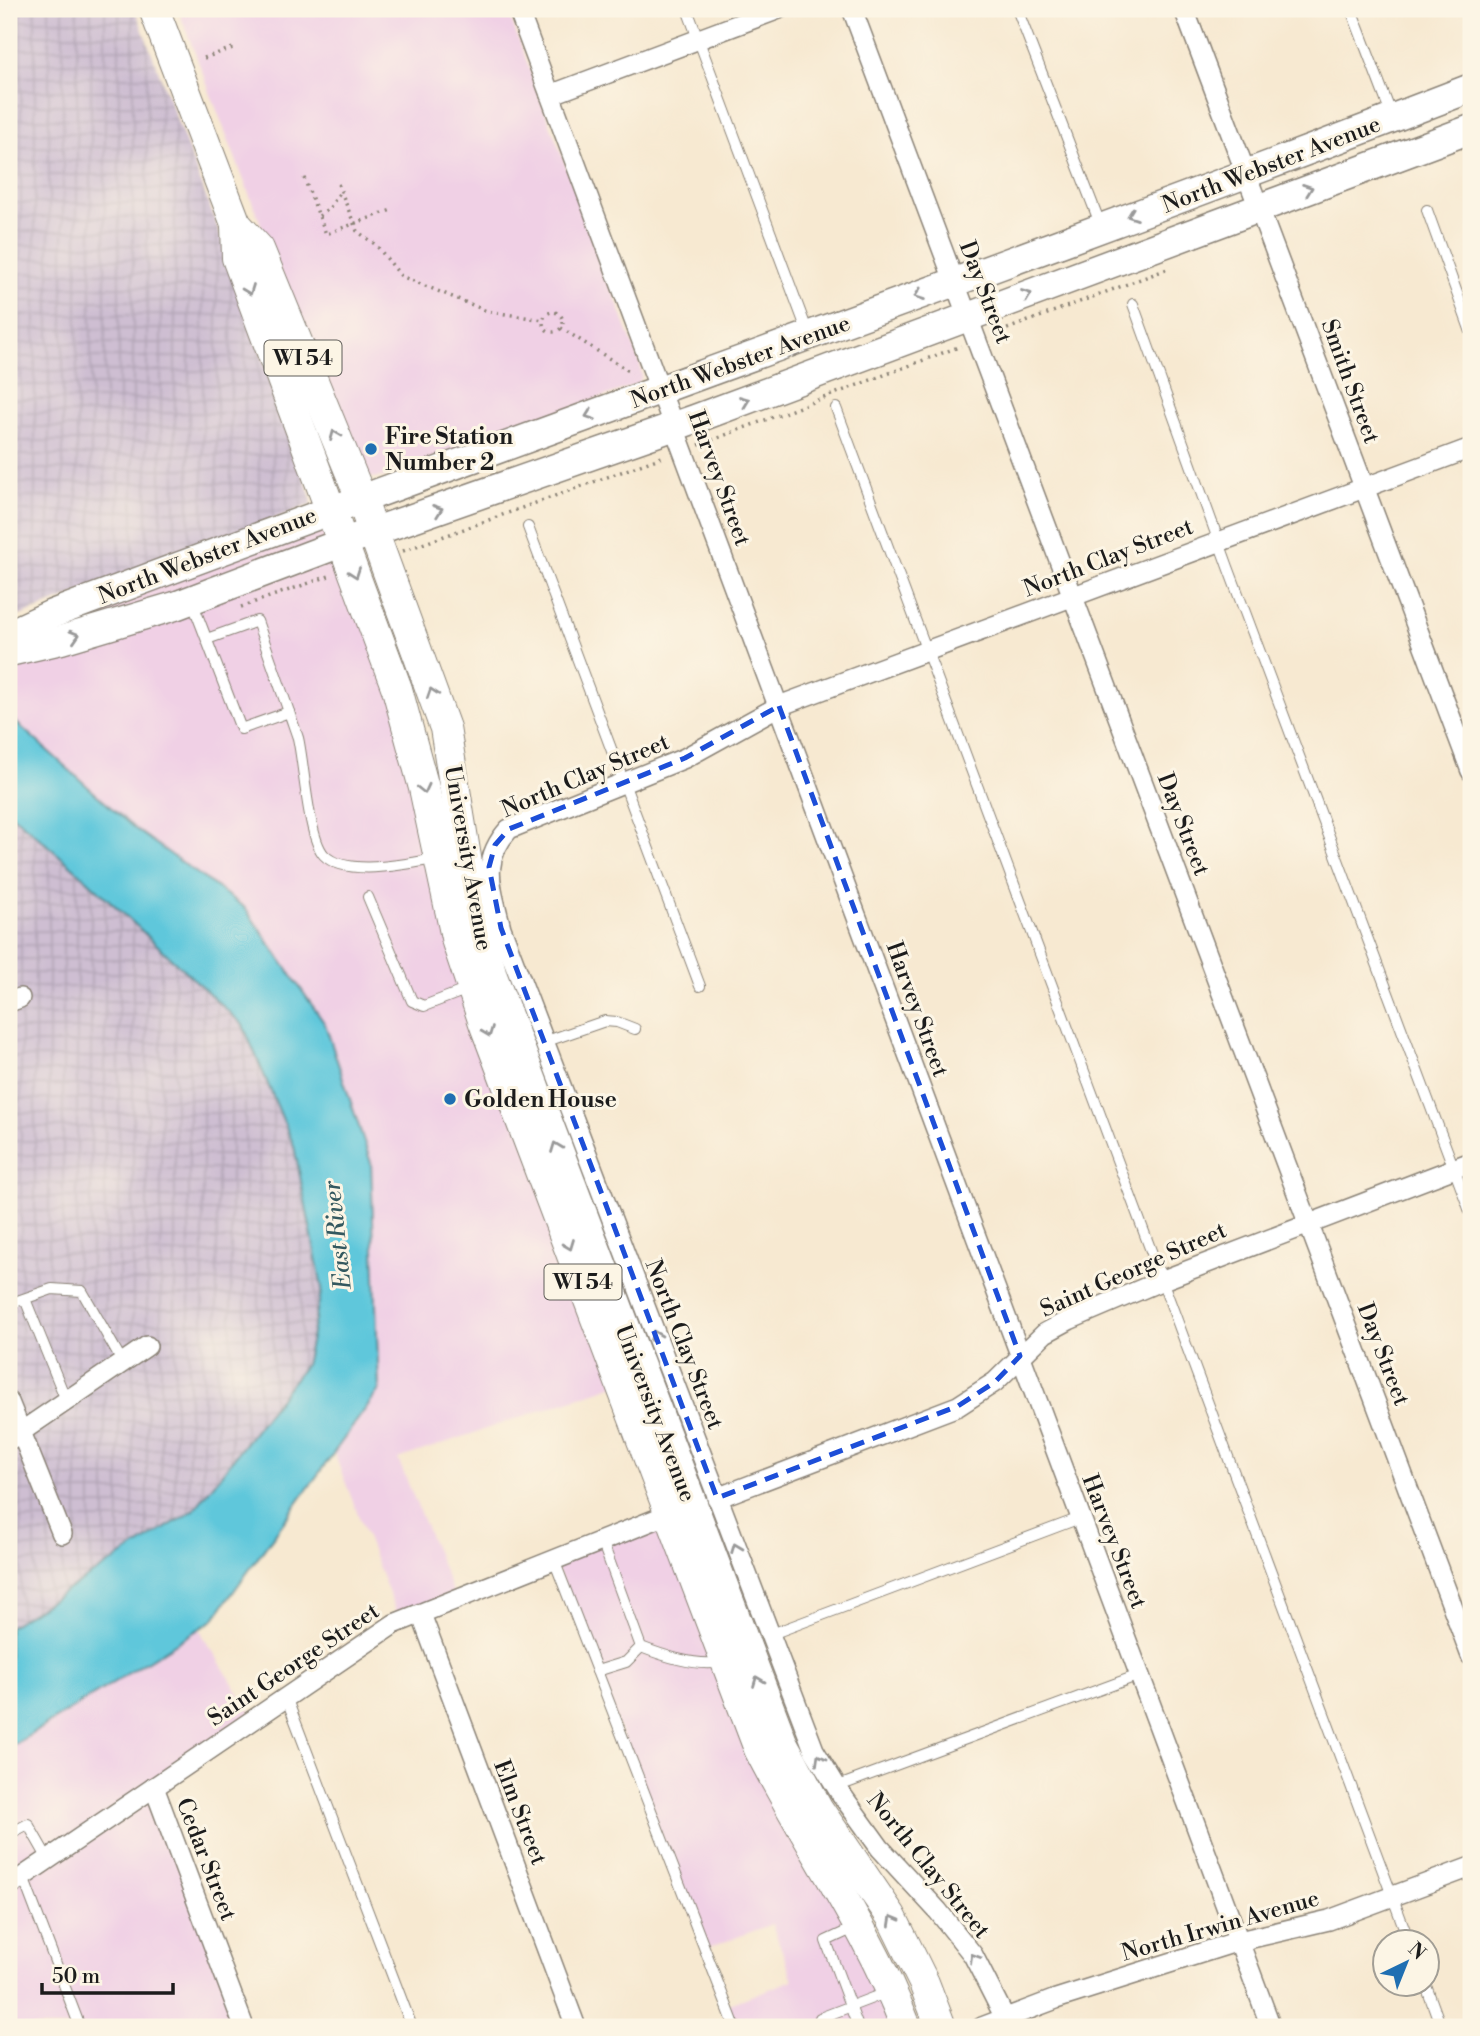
<svg xmlns="http://www.w3.org/2000/svg" width="1480" height="2036" viewBox="0 0 1480 2036" font-family="'Libre Bodoni',serif">
	<style>
		.built { fill: #f0d0e5 }
		.industrial { fill: url(#industrial-grid) }
		.water { fill: #5fc7db; stroke: #3e727c; stroke-width: 2 }
		.lines { fill: none; stroke-linecap: round; stroke-linejoin: round }
		.lane-casing { stroke: #8a8276; stroke-width: 12 }
		.street-casing { stroke: #8a8276; stroke-width: 22 }
		.secondary-casing { stroke: #8a8276; stroke-width: 31 }
		.primary-casing { stroke: #8a8276; stroke-width: 32 }
		.path { stroke: #8a8276; stroke-width: 3.5; stroke-dasharray: 2 5; stroke-linecap: butt }
		.lane { stroke: #fff; stroke-width: 10 }
		.street { stroke: #fff; stroke-width: 19 }
		.secondary { stroke: #fff; stroke-width: 28 }
		.primary { stroke: #fff; stroke-width: 30 }
		.oneway { stroke: #999 }
		.marked { fill: none; stroke: #1d4ed8; stroke-width: 5; stroke-dasharray: 14 9; stroke-linejoin: round }
		.poi-dot { fill: #1f6fb2; stroke: #fcf5e5; stroke-width: 2.5 }
		.labels { text-anchor: middle; stroke-width: 6; stroke-linejoin: round; paint-order: stroke }
		.shield { fill: #fcf5e5; stroke: #5f5d58; stroke-width: 2 }
		.shield-label { font-size: 21px; font-weight: bold; fill: #1c1c1c }
		.street-label { font-size: 23px; fill: #1c1c1c; stroke: #fcf5e5 }
		.poi-label { font-size: 23px; font-weight: bold; fill: #1c1c1c; stroke: #fcf5e5; text-anchor: start }
		.water-label { font-size: 24px; font-style: italic; fill: #33585f; stroke: #fcf5e5 }
	</style>
	<defs>
		<pattern id="industrial-grid" width="8" height="8" patternUnits="userSpaceOnUse" patternTransform="scale(1.75)"><rect width="8" height="8" fill="#cebed2"/><path d="M0 4h8M4 0v8" fill="none" stroke="#b0a3b4"/></pattern>
	</defs>
	<rect width="100%" height="100%" fill="#fcf5e5"/>
	<filter id="ink" filterUnits="userSpaceOnUse"><feTurbulence type="fractalNoise" baseFrequency=".0143" numOctaves="2"/><feDisplacementMap in="SourceGraphic" scale="14" xChannelSelector="R" yChannelSelector="G"/><feConvolveMatrix kernelMatrix="1 2 1 2 8 2 1 2 1" color-interpolation-filters="sRGB"/></filter>
	<filter id="wash" filterUnits="userSpaceOnUse"><feTurbulence type="fractalNoise" baseFrequency=".00686" numOctaves="4" result="noise"/><feDisplacementMap in="SourceGraphic" scale="28" xChannelSelector="R" yChannelSelector="G"/><feGaussianBlur stdDeviation="1.57" result="paint"/><feColorMatrix in="noise" values="0 0 0 0 0 0 0 0 0 0 0 0 0 0 0 0 0 1.4 0 .05"/><feComposite in="paint" operator="in"/></filter>
	<g filter="url(#wash)">
		<rect width="100%" height="100%" fill="#f7e9d1"/>
		<g class="built">
			<polygon points="178,9 507,9 640,364 642,376 638,384 384,477 368,478 268,243"/>
			<polygon points="332,508 621,1383 398,1459 456,1600 400,1622 334,1453 379,1390 245,908 134,828 9,716 9,634"/>
			<polygon points="669,1514 906,2027 735,2027 727,2005 793,1980 772,1924 705,1949 554,1560"/>
			<polygon points="199,1629 255,1719 154,1787 244,2027 9,2027 9,1748"/>
		</g>
		<g class="industrial">
			<polygon points="9,9 135,9 229,258 312,501 310,505 9,620"/>
			<polygon points="9,812 83,876 243,1025 294,1146 322,1288 305,1365 194,1510 9,1627"/>
		</g>
		<polygon class="water" points="9,716 134,828 245,908 325,1024 371,1163 379,1390 213,1620 9,1748 9,1627 194,1510 305,1365 322,1288 294,1146 243,1025 83,876 9,812"/>
	</g>
	<g filter="url(#ink)">
		<g class="lines">
			<g class="lane-casing">
				<g id="lane">
					<polyline points="687,9 808,333"/>
					<polyline points="1017,9 1101,226"/>
					<polyline points="1351,9 1392,116"/>
					<polyline points="1427,210 1471,332"/>
					<polyline points="1133,304 1228,567 1471,1214"/>
					<polyline points="836,408 1409,1941"/>
					<polyline points="528,527 700,986"/>
					<path d="M193,604L241,729L289,712C292,721 295,729 298,738C304,763 308,838 324,855C345,877 408,864 435,859"/>
					<polyline points="207,639 257,621 289,712"/>
					<polyline points="368,897 412,1001 424,1006 468,989"/>
					<polyline points="544,1042 605,1021 617,1022 635,1029"/>
					<polyline points="25,1299 66,1400"/>
					<polyline points="9,1304 52,1289 82,1291 123,1363"/>
					<path d="M602,1541L641,1647C664,1656 697,1667 721,1662"/>
					<polyline points="554,1560 735,2027"/>
					<polyline points="769,1635 1080,1518"/>
					<polyline points="597,1671 626,1662 641,1647"/>
					<polyline points="286,1697 412,2027"/>
					<polyline points="836,1787 1139,1675"/>
					<polyline points="9,1834 28,1824 48,1859"/>
					<polyline points="23,1877 80,2027"/>
					<polyline points="854,1928 826,1941 858,2027"/>
					<polyline points="1425,1983 1441,2027"/>
					<polyline points="824,2027 820,2018 888,1992"/>
				</g>
			</g>
			<g class="street-casing">
				<g id="street">
					<polyline points="518,9 1271,2027"/>
					<polyline points="852,9 1471,1656"/>
					<polyline points="1184,9 1471,771"/>
					<polyline points="550,95 779,9"/>
					<polyline points="9,1002 20,998"/>
					<polyline points="9,1402 62,1534"/>
					<polyline points="9,1440 147,1346"/>
					<polyline points="717,1498 958,1406 995,1382 1045,1333 1069,1320 1163,1280 1471,1162"/>
					<polyline points="421,1614 576,2027"/>
					<polyline points="154,1787 244,2027"/>
					<polyline points="9,1886 394,1624 669,1514"/>
					<path d="M1005,2018L973,1955L938,1911L880,1848L839,1791L814,1750L501,928C492,888 479,862 509,829L685,758L779,706L1471,448"/>
					<polyline points="982,2027 1056,1999 1239,1941 1329,1920 1471,1867"/>
				</g>
			</g>
			<g class="secondary-casing">
				<g id="secondary">
					<path d="M9,634L52,614C524,436 1001,270 1471,88"/>
					<polyline points="9,652 61,640 175,606 344,542 695,419 1471,129"/>
				</g>
			</g>
			<g class="primary-casing">
				<g id="primary">
					<path d="M154,9L236,224L237,258L397,689L424,788L457,942L484,1023L759,1749C806,1842 869,1929 906,2027"/>
					<polyline points="236,224 259,249 361,498 445,728 475,913 492,976 782,1742 818,1809 891,1916 924,1983 941,2027"/>
				</g>
			</g>
			<g class="path">
				<polyline points="204,58 233,48"/>
				<polyline points="304,178 326,234 394,209"/>
				<polyline points="338,184 357,231 376,245 401,276 487,311 543,320"/>
				<polyline points="319,216 329,209 340,192"/>
				<circle cx="553" cy="322" r="10"/>
				<polyline points="561,328 632,373"/>
				<polyline points="994,334 1170,268"/>
				<polyline points="699,445 961,346"/>
				<polyline points="403,551 665,456"/>
				<polyline points="241,607 332,575"/>
			</g>
			<use href="#lane" class="lane"/>
			<use href="#street" class="street"/>
			<use href="#secondary" class="secondary"/>
			<use href="#primary" class="primary"/>
		</g>
		<defs><path id="oneway-chevron" d="M-2-3.5L2.5 0L-2 3.5" fill="none" stroke-width="1.6" stroke-linecap="round" stroke-linejoin="round" transform="scale(1.75)"/></defs>
		<g class="oneway">
			<use href="#oneway-chevron" transform="translate(1308 189) rotate(-20)"/>
			<use href="#oneway-chevron" transform="translate(1132 215) rotate(160)"/>
			<use href="#oneway-chevron" transform="translate(249 290) rotate(69)"/>
			<use href="#oneway-chevron" transform="translate(919 295) rotate(160)"/>
			<use href="#oneway-chevron" transform="translate(1027 295) rotate(-21)"/>
			<use href="#oneway-chevron" transform="translate(745 401) rotate(-21)"/>
			<use href="#oneway-chevron" transform="translate(590 415) rotate(160)"/>
			<use href="#oneway-chevron" transform="translate(335 435) rotate(-112)"/>
			<use href="#oneway-chevron" transform="translate(438 510) rotate(-19)"/>
			<use href="#oneway-chevron" transform="translate(355 573) rotate(70)"/>
			<use href="#oneway-chevron" transform="translate(75 636) rotate(-17)"/>
			<use href="#oneway-chevron" transform="translate(432 693) rotate(-109)"/>
			<use href="#oneway-chevron" transform="translate(424 789) rotate(77)"/>
			<use href="#oneway-chevron" transform="translate(488 1032) rotate(69)"/>
			<use href="#oneway-chevron" transform="translate(556 1147) rotate(-111)"/>
			<use href="#oneway-chevron" transform="translate(569 1245) rotate(69)"/>
			<use href="#oneway-chevron" transform="translate(655 1335) rotate(-111)"/>
			<use href="#oneway-chevron" transform="translate(736 1548) rotate(-111)"/>
			<use href="#oneway-chevron" transform="translate(758 1681) rotate(-111)"/>
			<use href="#oneway-chevron" transform="translate(820 1759) rotate(-120)"/>
			<use href="#oneway-chevron" transform="translate(893 1920) rotate(-119)"/>
			<use href="#oneway-chevron" transform="translate(974 1958) rotate(-122)"/>
		</g>
	</g>
	<path class="marked" d="M779,706L1020,1356L995,1382L958,1406L717,1498L501,928L489,867L495,845L509,829L685,758Z"/>
	<g class="poi-dot">
		<circle cx="371" cy="449" r="7"/>
		<circle cx="450" cy="1099" r="7"/>
	</g>
	<g class="labels">
		<g class="shield">
			<rect x="264.5" y="340.5" width="77" height="35" rx="5"/>
			<rect x="544.5" y="1264.5" width="77" height="35" rx="5"/>
		</g>
		<g class="shield-label">
			<text x="303" y="365">WI 54</text>
			<text x="583" y="1289">WI 54</text>
		</g>
		<g class="street-label">
			<text transform="translate(1271 164) rotate(-21)" y="8">North Webster Avenue</text>
			<text transform="translate(986 292) rotate(69)" y="8">Day Street</text>
			<text transform="translate(740 361) rotate(-20)" y="8">North Webster Avenue</text>
			<text transform="translate(1351 381) rotate(70)" y="8">Smith Street</text>
			<text transform="translate(720 478) rotate(70)" y="8">Harvey Street</text>
			<text transform="translate(207 555) rotate(-21)" y="8">North Webster Avenue</text>
			<text transform="translate(1108 557) rotate(-21)" y="8">North Clay Street</text>
			<text transform="translate(585 775) rotate(-23)" y="8">North Clay Street</text>
			<text transform="translate(1184 824) rotate(69)" y="8">Day Street</text>
			<text transform="translate(469 858) rotate(80)" y="8">University Avenue</text>
			<text transform="translate(918 1009) rotate(70)" y="8">Harvey Street</text>
			<text transform="translate(1133 1269) rotate(-24)" y="8">Saint George Street</text>
			<text transform="translate(685 1344) rotate(69)" y="8">North Clay Street</text>
			<text transform="translate(1384 1354) rotate(69)" y="8">Day Street</text>
			<text transform="translate(656 1413) rotate(69)" y="8">University Avenue</text>
			<text transform="translate(1115 1541) rotate(69)" y="8">Harvey Street</text>
			<text transform="translate(293 1664) rotate(-34)" y="8">Saint George Street</text>
			<text transform="translate(521 1812) rotate(69)" y="8">Elm Street</text>
			<text transform="translate(207 1859) rotate(69)" y="8">Cedar Street</text>
			<text transform="translate(929 1865) rotate(51)" y="8">North Clay Street</text>
			<text transform="translate(1220 1925) rotate(-16)" y="8">North Irwin Avenue</text>
		</g>
		<g class="poi-label">
			<text x="385" y="444">Fire Station<tspan x="385" dy="26">Number 2</tspan></text>
			<text x="464" y="1107">Golden House</text>
		</g>
		<g class="water-label">
			<text transform="translate(337 1235) rotate(-96)" y="8">East River</text>
		</g>
	</g>
	<rect width="1480" height="2036" fill="none" stroke="#fcf5e5" stroke-width="35"/>
	<g transform="translate(1406 1963) rotate(43)"><circle r="33" fill="#fcf5e5" stroke="#a29e95" stroke-width="2"/>
	<path d="M0-5L12 26L0 18L-12 26Z" fill="#1f6fb2"/>
	<text y="-10" font-size="19" font-weight="bold" text-anchor="middle" fill="#1c1c1c">N</text>
	</g>
	<path d="M42 1983v10h131v-10" fill="none" stroke="#1c1c1c" stroke-width="3.5"/>
	<text x="52" y="1983" font-size="21" fill="#1c1c1c" stroke="#fcf5e5" stroke-width="5" paint-order="stroke">50 m</text>
</svg>
